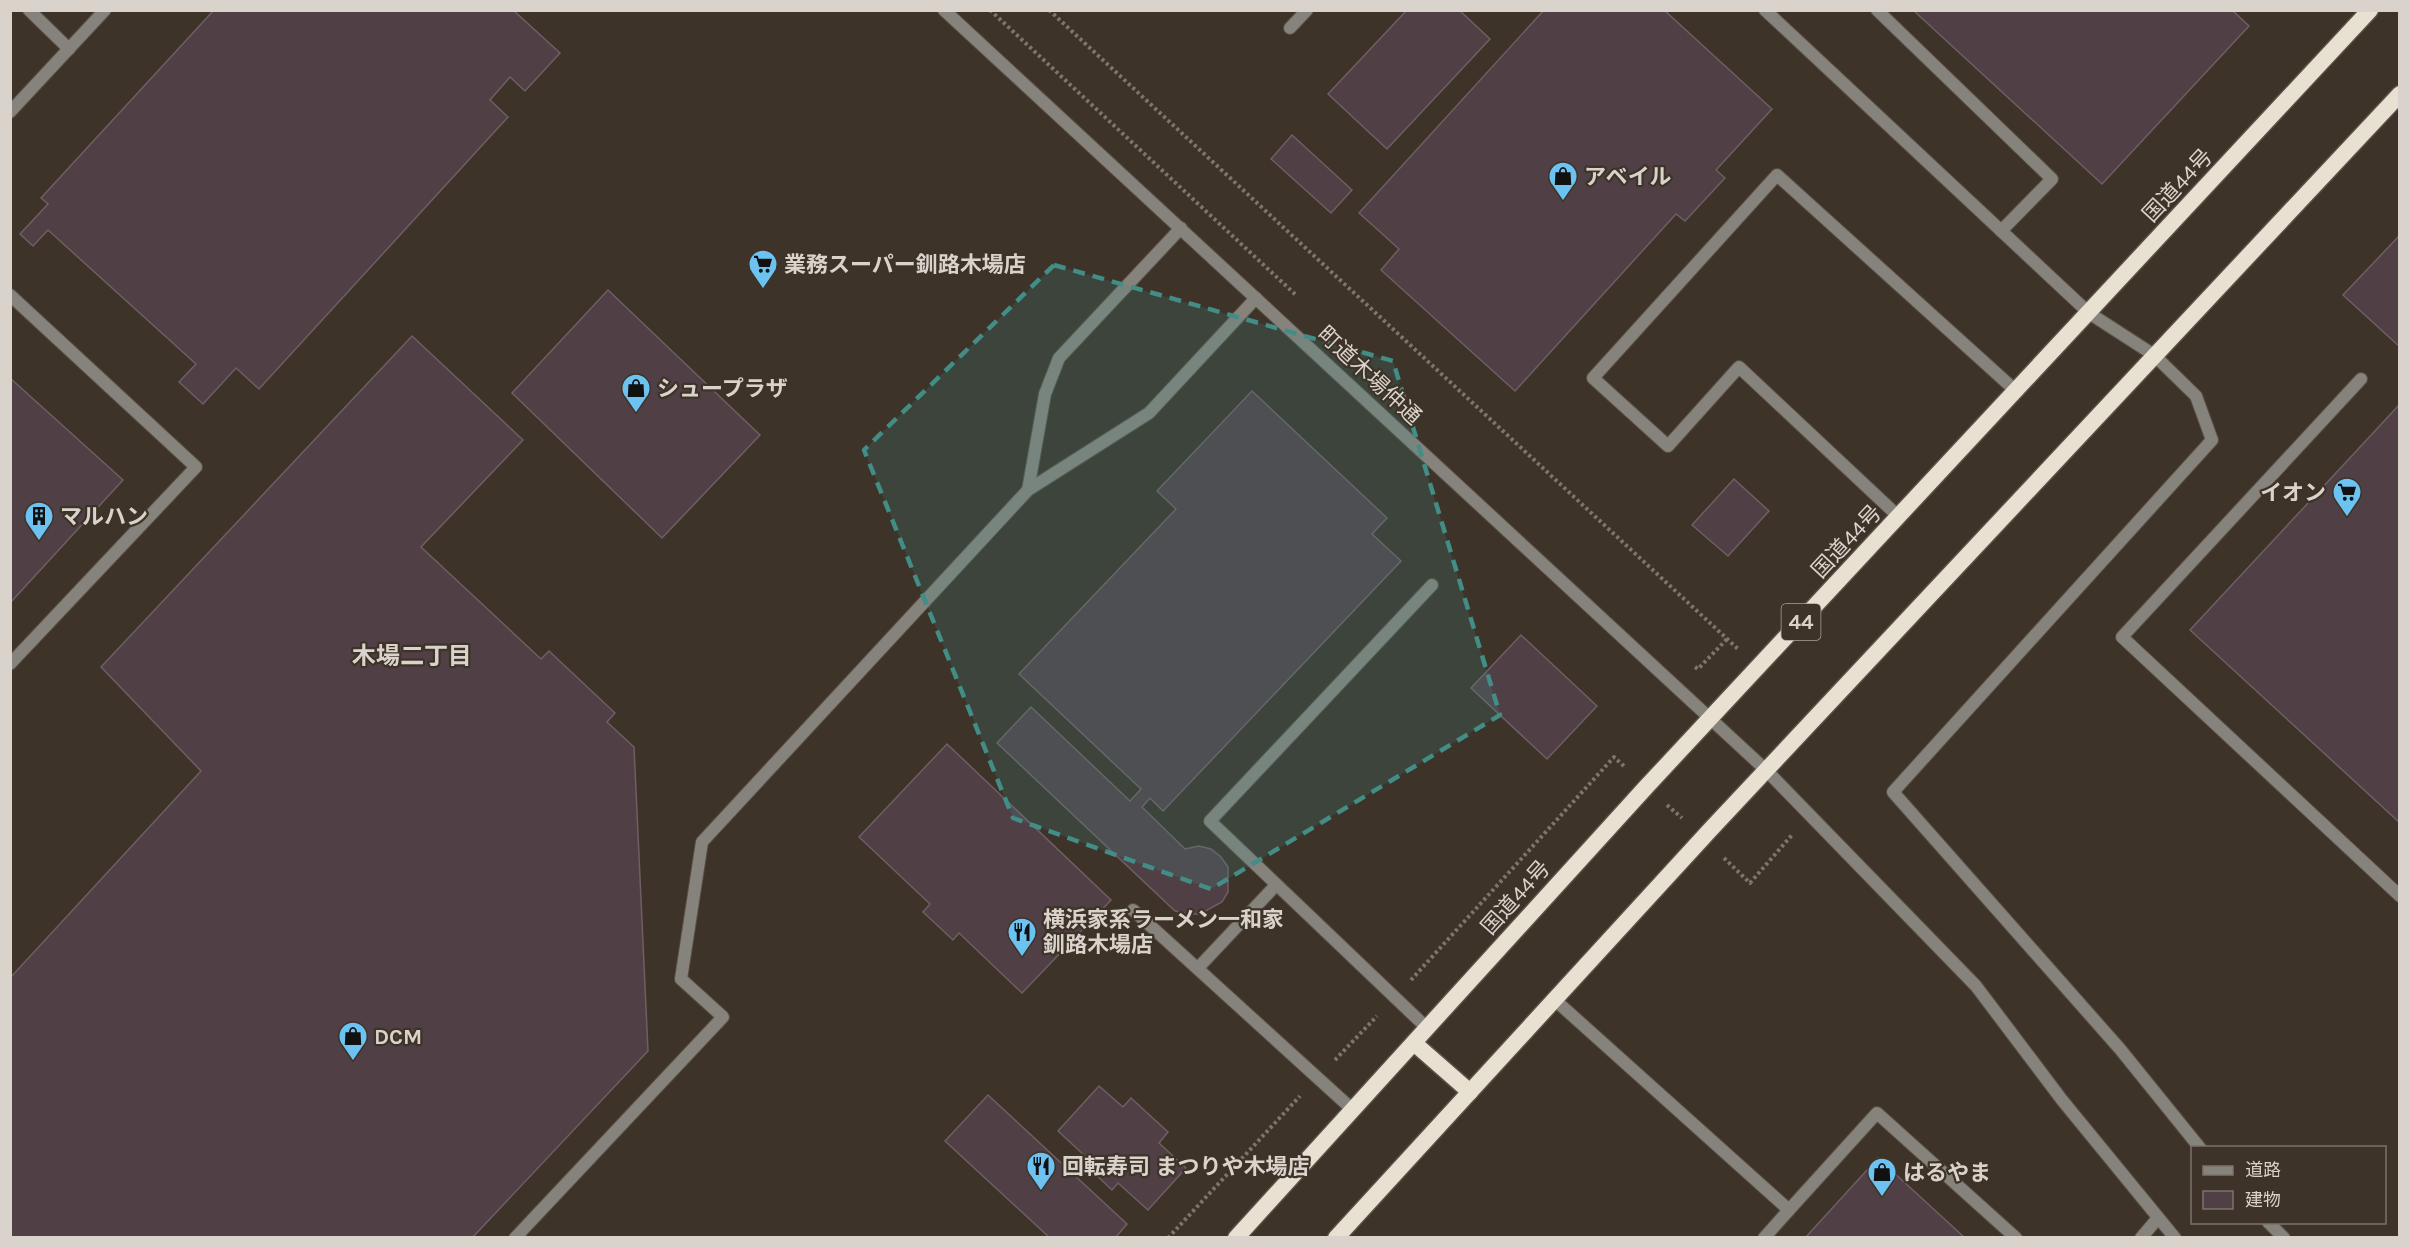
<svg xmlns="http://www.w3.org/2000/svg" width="2410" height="1248" viewBox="0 0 2410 1248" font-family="Karla,'Noto Sans JP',sans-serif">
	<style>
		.building { fill: #504046; stroke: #6f5e63; stroke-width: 1.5 }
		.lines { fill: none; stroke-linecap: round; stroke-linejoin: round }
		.service-casing { stroke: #595046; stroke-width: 14 }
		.minor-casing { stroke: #595046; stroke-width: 14 }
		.trunk-casing { stroke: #595046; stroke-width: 19 }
		.path { stroke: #7e756c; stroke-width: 4; stroke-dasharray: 3 3; stroke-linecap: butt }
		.service { stroke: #86837c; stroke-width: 12 }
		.minor { stroke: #86837c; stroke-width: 12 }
		.trunk { stroke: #e8e0d1; stroke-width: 16 }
		.marked { fill: #428d86; fill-opacity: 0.2; stroke: #428d86; stroke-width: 4.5; stroke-dasharray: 12 8; stroke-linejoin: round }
		.labels { text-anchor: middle; stroke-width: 4.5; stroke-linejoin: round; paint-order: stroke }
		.shield { fill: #3d3328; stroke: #aba39b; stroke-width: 1.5 }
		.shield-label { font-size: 21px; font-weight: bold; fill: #dad3cc }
		.poi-label { font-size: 22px; font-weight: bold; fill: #dad3cc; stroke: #3d3328; text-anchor: start }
		.street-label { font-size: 22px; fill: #dad3cc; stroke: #3d3328 }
		.neighbourhood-label { font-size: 24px; font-weight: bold; fill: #dad3cc; stroke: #3d3328 }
	</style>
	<rect width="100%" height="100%" fill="#3d3328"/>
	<g class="building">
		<polygon points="214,10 513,10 560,53 525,91 510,77 490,100 508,117 259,389 236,368 203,404 179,382 196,364 48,230 33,246 20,234 48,204 41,198"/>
		<polygon points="1407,10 1459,10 1490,39 1387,149 1328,94"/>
		<polygon points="1544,10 1664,10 1772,109 1716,170 1725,178 1685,221 1676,214 1515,391 1381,270 1399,249 1359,213"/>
		<polygon points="1913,10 2232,10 2249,26 2102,184"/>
		<polygon points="1292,135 1352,190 1331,213 1271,159"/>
		<polygon points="2400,235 2400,347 2343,295"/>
		<polygon points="608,290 760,435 662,538 512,393"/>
		<polygon points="412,336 523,440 421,547 541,659 549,651 615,713 607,722 634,747 648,1051 472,1238 10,1238 10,978 201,771 101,667"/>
		<polygon points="10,378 123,480 10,603"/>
		<polygon points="1252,391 1387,518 1372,534 1401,561 1163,811 1150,798 1142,807 1185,849 1199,846 1211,849 1221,857 1228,867 1228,892 1222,902 1200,914 1188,914 1175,911 997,743 1031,707 1130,801 1141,789 1019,674 1176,509 1157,491"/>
		<polygon points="2400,404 2400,823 2190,630"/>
		<polygon points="1734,479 1769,511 1728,556 1692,525"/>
		<polygon points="1521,635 1597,706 1547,759 1471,688"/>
		<polygon points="947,744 1111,900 1022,993 959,933 953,940 923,912 930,904 859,837"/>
		<polygon points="1099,1086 1123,1107 1131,1098 1168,1132 1159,1143 1186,1168 1148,1210 1118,1183 1112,1190 1095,1174 1099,1169 1058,1131"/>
		<polygon points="988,1095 1127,1224 1115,1238 1050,1238 945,1141"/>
		<polygon points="1878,1158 1965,1238 1805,1238"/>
	</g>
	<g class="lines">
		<g class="service-casing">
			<g id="service">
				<polyline points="29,10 69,49"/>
				<polyline points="1765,10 2089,313 2154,355 2196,396 2212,440 1893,792 2120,1049 2200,1148"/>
				<polyline points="1877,10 2052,179 2001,231"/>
				<polyline points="10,112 105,10"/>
				<polyline points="10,295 196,467 10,664"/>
				<polyline points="2361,379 2122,637 2400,896"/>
				<polyline points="1028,490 1045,394 1059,358 1181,228"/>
				<polyline points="1899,517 1739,367 1668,446 1593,378 1777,175 2016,391"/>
				<polyline points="1133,910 1353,1110"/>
				<polyline points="1198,968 1276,885"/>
				<polyline points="1555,1000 1789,1210 1877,1113 2016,1238"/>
				<polyline points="1427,1028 1210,821 1432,585"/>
				<polyline points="2268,1222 2284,1238"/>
				<polyline points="515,1238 723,1017 681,979 702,842 1028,490 1149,413 1256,298"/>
				<polyline points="1764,1238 1789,1210"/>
				<polyline points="2141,1238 2158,1218"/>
			</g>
		</g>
		<g class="minor-casing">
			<g id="minor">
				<polyline points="944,10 1767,771 1976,986 2062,1100 2175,1238"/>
				<polyline points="1290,28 1307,10"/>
			</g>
		</g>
		<g class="trunk-casing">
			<g id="trunk">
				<polyline points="1414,1043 1470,1092"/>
				<polyline points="1236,1238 1647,786 2370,10"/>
				<polyline points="1336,1238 1710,830 2400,94"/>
			</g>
		</g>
		<g class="path">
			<polyline points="990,10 1297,296"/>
			<polyline points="1049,10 1738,649"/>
			<polyline points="1695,667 1698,669 1727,639"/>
			<polyline points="1667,805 1682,818"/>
			<polyline points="1724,858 1750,883 1792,835"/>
			<polyline points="1411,980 1614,757 1626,768"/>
			<polyline points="1335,1060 1377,1016"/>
			<polyline points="1168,1238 1300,1096"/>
		</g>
		<use href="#service" class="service"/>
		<use href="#minor" class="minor"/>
		<use href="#trunk" class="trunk"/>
	</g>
	<path class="marked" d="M1054,265L1393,361L1500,715L1211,889L1013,818L864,450Z"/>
	<defs>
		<g id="shop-pin" transform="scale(1.5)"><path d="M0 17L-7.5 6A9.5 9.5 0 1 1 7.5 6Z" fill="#6cc3f2" stroke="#3d3328"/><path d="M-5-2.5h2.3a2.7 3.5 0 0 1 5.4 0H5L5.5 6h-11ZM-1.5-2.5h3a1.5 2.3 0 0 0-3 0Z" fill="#111"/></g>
		<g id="supermarket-pin" transform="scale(1.5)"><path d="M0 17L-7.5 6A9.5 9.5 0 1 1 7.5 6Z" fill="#6cc3f2" stroke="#3d3328"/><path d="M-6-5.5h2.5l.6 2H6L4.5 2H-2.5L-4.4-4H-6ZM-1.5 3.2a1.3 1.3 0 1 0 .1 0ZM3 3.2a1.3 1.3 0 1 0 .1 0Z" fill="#111"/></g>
		<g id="building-pin" transform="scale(1.5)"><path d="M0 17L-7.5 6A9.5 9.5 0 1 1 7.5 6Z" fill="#6cc3f2" stroke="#3d3328"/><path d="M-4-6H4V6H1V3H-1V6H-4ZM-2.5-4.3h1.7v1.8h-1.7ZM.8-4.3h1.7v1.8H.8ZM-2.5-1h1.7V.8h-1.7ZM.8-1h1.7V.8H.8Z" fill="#111"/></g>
		<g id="restaurant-pin" transform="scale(1.5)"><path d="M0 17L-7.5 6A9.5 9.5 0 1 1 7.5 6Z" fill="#6cc3f2" stroke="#3d3328"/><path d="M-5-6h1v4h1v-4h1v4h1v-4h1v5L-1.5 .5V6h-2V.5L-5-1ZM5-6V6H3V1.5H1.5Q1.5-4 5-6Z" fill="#111"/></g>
	</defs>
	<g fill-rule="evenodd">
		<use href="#shop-pin" x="1563" y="176"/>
		<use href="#supermarket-pin" x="763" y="264"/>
		<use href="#shop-pin" x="636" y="388"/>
		<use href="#supermarket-pin" x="2347" y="492"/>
		<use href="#building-pin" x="39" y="516"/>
		<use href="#restaurant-pin" x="1022" y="932"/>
		<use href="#shop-pin" x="353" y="1036"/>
		<use href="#restaurant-pin" x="1041" y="1166"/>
		<use href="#shop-pin" x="1882" y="1172"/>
	</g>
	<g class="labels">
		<rect class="shield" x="1781.5" y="604" width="39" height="36" rx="4.5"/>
		<g class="shield-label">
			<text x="1801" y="629">44</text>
		</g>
		<g class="poi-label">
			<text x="1584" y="184">アベイル</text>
			<text x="784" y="272">業務スーパー釧路木場店</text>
			<text x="657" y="396">シュープラザ</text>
			<text x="2326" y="500" text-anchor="end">イオン</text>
			<text x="60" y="524">マルハン</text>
			<text x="1043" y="927">横浜家系ラーメン一和家<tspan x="1043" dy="25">釧路木場店</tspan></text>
			<text x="374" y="1044">DCM</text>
			<text x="1062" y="1174">回転寿司 まつりや木場店</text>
			<text x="1903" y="1180">はるやま</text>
		</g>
		<g class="street-label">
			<text transform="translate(2177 185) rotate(-47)" y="8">国道44号</text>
			<text transform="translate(1370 375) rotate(43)" y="8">町道木場仲通</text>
			<text transform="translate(1846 541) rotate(-47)" y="8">国道44号</text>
			<text transform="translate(1515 897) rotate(-48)" y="8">国道44号</text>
		</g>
		<g class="neighbourhood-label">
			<text x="412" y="664">木場二丁目</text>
		</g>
	</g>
	<rect width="2410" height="1248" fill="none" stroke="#dad3cc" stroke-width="24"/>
	<rect x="2191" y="1146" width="195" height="78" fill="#3d3328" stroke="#7c736a" stroke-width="1.5"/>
	<rect x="2203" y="1166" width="30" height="9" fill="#86837c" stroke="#7c736a" stroke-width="1.5"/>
	<text x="2245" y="1176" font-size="18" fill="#dad3cc">道路</text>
	<rect x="2203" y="1191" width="30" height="18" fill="#504046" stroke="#7c736a" stroke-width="1.5"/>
	<text x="2245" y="1206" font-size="18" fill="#dad3cc">建物</text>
</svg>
